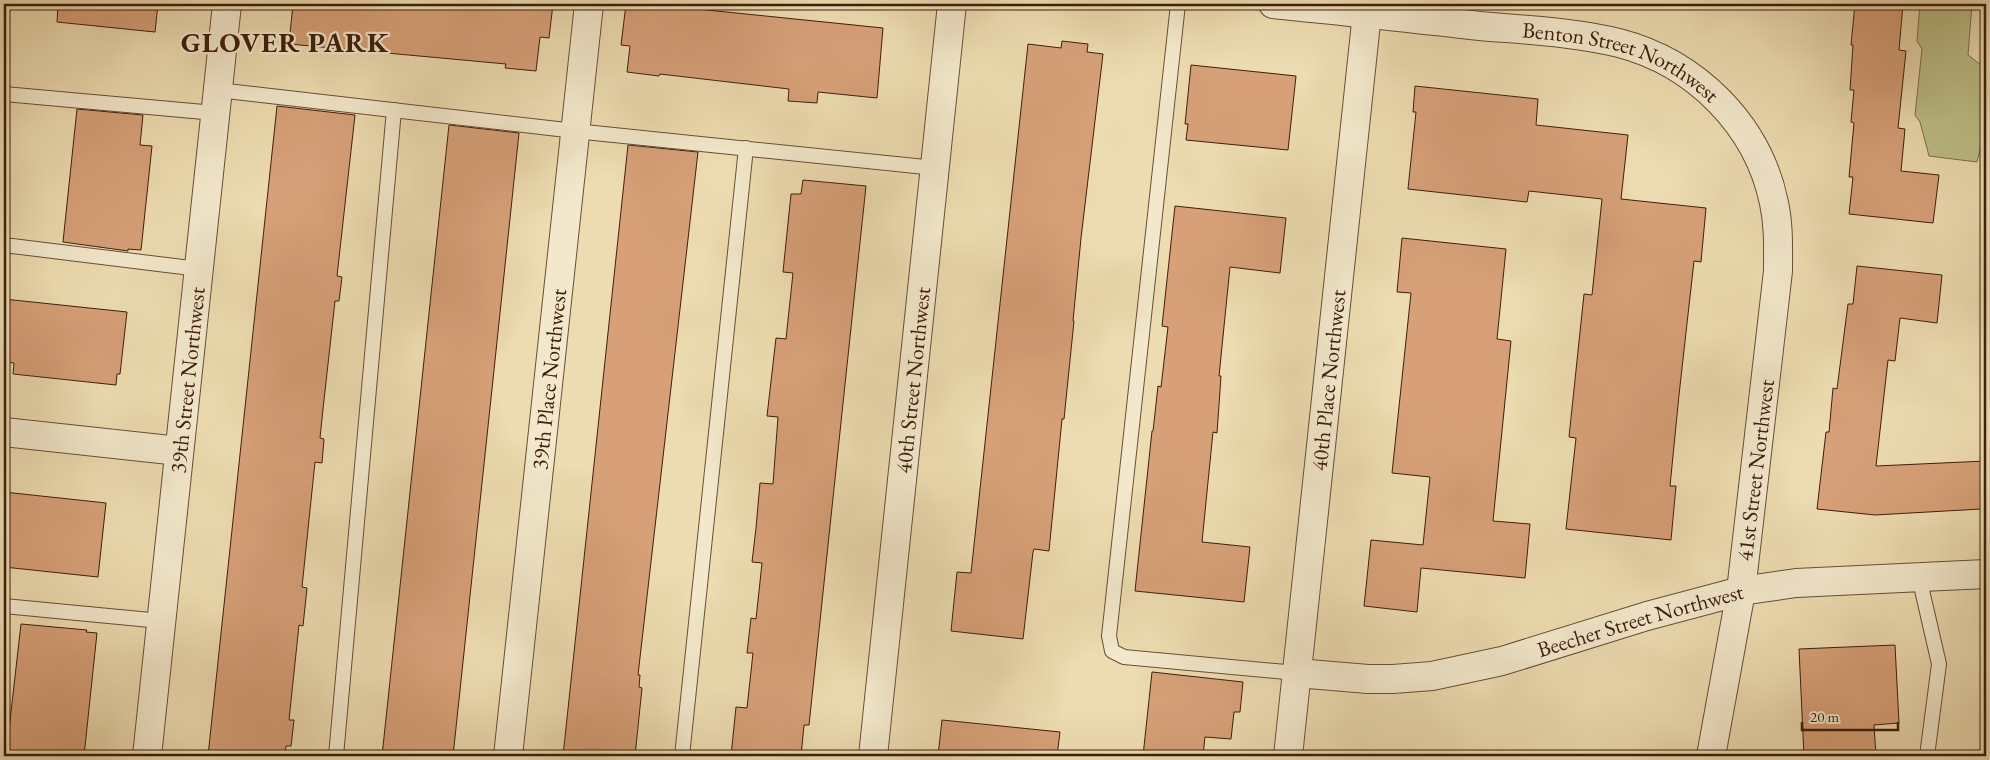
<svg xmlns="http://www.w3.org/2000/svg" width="1990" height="760" viewBox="0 0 1990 760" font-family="'EB Garamond',serif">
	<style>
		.green { fill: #bdbf88; stroke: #7e6e4a }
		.building { fill: #d7a079; stroke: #3e1e0d }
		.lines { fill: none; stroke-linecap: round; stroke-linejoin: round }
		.lane-casing { stroke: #6a4e36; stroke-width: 16 }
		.street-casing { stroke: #6a4e36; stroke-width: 30 }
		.lane { stroke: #f3e8cc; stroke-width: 14 }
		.street { stroke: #f3e8cc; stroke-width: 28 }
		.labels { text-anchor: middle; stroke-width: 4.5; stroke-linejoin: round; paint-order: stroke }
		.street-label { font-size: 22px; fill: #3e1e0d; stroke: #f3e8cc }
		.district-label { font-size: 28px; font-weight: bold; letter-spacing: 1px; fill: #3e1e0d; stroke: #f3e8cc }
	</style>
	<rect width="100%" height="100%" fill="#eddcb1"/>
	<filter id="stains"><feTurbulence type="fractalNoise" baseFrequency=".004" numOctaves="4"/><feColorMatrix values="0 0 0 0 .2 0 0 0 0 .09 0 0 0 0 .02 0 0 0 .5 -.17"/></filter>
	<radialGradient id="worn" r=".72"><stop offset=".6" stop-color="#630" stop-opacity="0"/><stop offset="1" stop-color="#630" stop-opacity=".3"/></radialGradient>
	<polygon class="green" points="1920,4 1972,4 1968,55 1986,69 1986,125 1977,162 1929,156 1920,122 1915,115 1922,49 1917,41"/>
	<g class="building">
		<polygon points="58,4 158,4 155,32 57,22"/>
		<polygon points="293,4 553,4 549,38 540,37 536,71 505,68 506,64 289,44"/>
		<polygon points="626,4 648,4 883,28 877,98 818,92 817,103 788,101 789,89 660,74 659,76 627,72 630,46 621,45"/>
		<polygon points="1855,4 1903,4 1899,50 1906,51 1898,128 1905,129 1901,171 1939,175 1933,223 1849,214 1853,177 1849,177 1854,123 1851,122 1854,90 1850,90 1853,45 1851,45"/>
		<polygon points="1062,41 1088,44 1087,52 1103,54 1081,238 1073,321 1074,321 1064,419 1062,419 1049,551 1034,549 1033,552 1023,639 951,631 957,572 971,573 1028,44 1061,48"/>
		<polygon points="1191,65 1296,76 1288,150 1186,140 1188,124 1185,124"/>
		<polygon points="1415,86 1538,99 1536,125 1628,135 1621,199 1706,208 1701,262 1694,261 1679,395 1670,486 1676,486 1671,540 1566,529 1576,438 1569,437 1584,294 1592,295 1602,199 1529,191 1527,202 1408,189 1416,112 1413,112"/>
		<polygon points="277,106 355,115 337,276 342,277 339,301 335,301 323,409 320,438 324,439 322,463 315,462 302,587 307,588 303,626 299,625 289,720 294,720 291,746 286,746 285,756 208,756"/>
		<polygon points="77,109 143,115 140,145 152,146 141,250 128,249 128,251 63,242"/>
		<polygon points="449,125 519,133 494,370 453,756 382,756"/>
		<polygon points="628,145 698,152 638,675 640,675 639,687 642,688 635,756 563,756"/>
		<polygon points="803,180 866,186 809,725 804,725 801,756 731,756 736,707 747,708 753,653 747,653 751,618 756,619 762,563 752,562 756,528 760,483 773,484 778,417 767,416 776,338 786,339 793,273 783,272 791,194 801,194"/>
		<polygon points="1175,206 1286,218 1280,273 1230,267 1219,376 1221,376 1217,433 1213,432 1202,542 1250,547 1244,602 1135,591 1152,431 1153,431 1158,386 1161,387 1168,327 1162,326"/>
		<polygon points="1402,238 1506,249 1497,339 1511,341 1493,521 1530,524 1525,578 1421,568 1417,612 1364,606 1371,540 1423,545 1430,477 1392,473 1411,293 1397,292"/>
		<polygon points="1857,266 1942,275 1937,323 1900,318 1895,361 1888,360 1876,466 1986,461 1986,501 1981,501 1981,509 1875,515 1817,509 1826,432 1829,432 1833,388 1837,389 1848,304 1853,304"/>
		<polygon points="4,299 127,312 120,374 117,374 116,385 13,374 14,363 4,362"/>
		<polygon points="4,492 106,503 98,577 4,567"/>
		<polygon points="21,624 87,630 86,632 97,633 84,756 6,756"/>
		<polygon points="1895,645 1899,723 1874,725 1876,756 1804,756 1799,649"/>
		<polygon points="1152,672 1243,682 1240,712 1234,712 1231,739 1205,737 1203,756 1143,756"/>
		<polygon points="942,720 1060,732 1057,756 938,756"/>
	</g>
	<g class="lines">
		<g class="lane-casing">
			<g id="lane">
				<polyline points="1178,4 1109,636 1112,651 1124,657 1297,673"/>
				<polyline points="218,90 575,131 935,168"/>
				<polyline points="4,94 215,113"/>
				<polyline points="4,245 199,269"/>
				<polyline points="1919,577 1939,664 1927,756"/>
				<polyline points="4,606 161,621"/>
				<polyline points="336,756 394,110"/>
				<polyline points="682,756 746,148"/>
			</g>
		</g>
		<g class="street-casing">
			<g id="street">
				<path id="s1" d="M1273,4C1342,11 1411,18 1480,26C1526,30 1574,32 1619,43C1696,63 1758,125 1774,203C1779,226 1778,248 1778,271L1741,591L1711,756"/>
				<polyline points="4,432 179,451"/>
				<path id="s2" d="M1297,673L1368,679H1393L1432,676L1502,661L1647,616L1741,591L1796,583L1986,574"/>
				<path id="s3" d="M147,756L227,4"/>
				<path id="s4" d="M508,756L589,4"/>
				<path id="s5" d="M873,756L952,4"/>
				<path id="s6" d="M1288,756L1368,4"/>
			</g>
		</g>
		<use href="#lane" class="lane"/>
		<use href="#street" class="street"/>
	</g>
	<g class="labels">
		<g class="street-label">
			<text dy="8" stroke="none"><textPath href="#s1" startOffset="356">Benton Street Northwest</textPath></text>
			<text dy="8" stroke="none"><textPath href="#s3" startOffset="378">39th Street Northwest</textPath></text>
			<text dy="8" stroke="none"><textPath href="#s4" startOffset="379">39th Place Northwest</textPath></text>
			<text dy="8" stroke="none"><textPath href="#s5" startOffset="378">40th Street Northwest</textPath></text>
			<text dy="8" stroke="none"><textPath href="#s6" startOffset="378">40th Place Northwest</textPath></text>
			<text transform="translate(1755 470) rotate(-83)" y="8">41st Street Northwest</text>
			<text dy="8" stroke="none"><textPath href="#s2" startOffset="351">Beecher Street Northwest</textPath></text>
		</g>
		<g class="district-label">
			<text x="285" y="52">GLOVER PARK</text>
		</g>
	</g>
	<rect width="1990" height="760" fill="none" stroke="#eddcb1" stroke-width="20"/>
	<rect x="5" y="5" width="1980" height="750" fill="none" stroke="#3e1e0d" stroke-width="2.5"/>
	<rect x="10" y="10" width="1970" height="740" fill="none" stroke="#3e1e0d"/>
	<path d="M1802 722v8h96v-8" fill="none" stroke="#3e1e0d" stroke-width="2.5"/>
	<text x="1810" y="722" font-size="15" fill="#3e1e0d" stroke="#f3e8cc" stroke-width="4" paint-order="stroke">20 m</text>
	<rect width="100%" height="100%" filter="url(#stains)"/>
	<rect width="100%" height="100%" fill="url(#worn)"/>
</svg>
